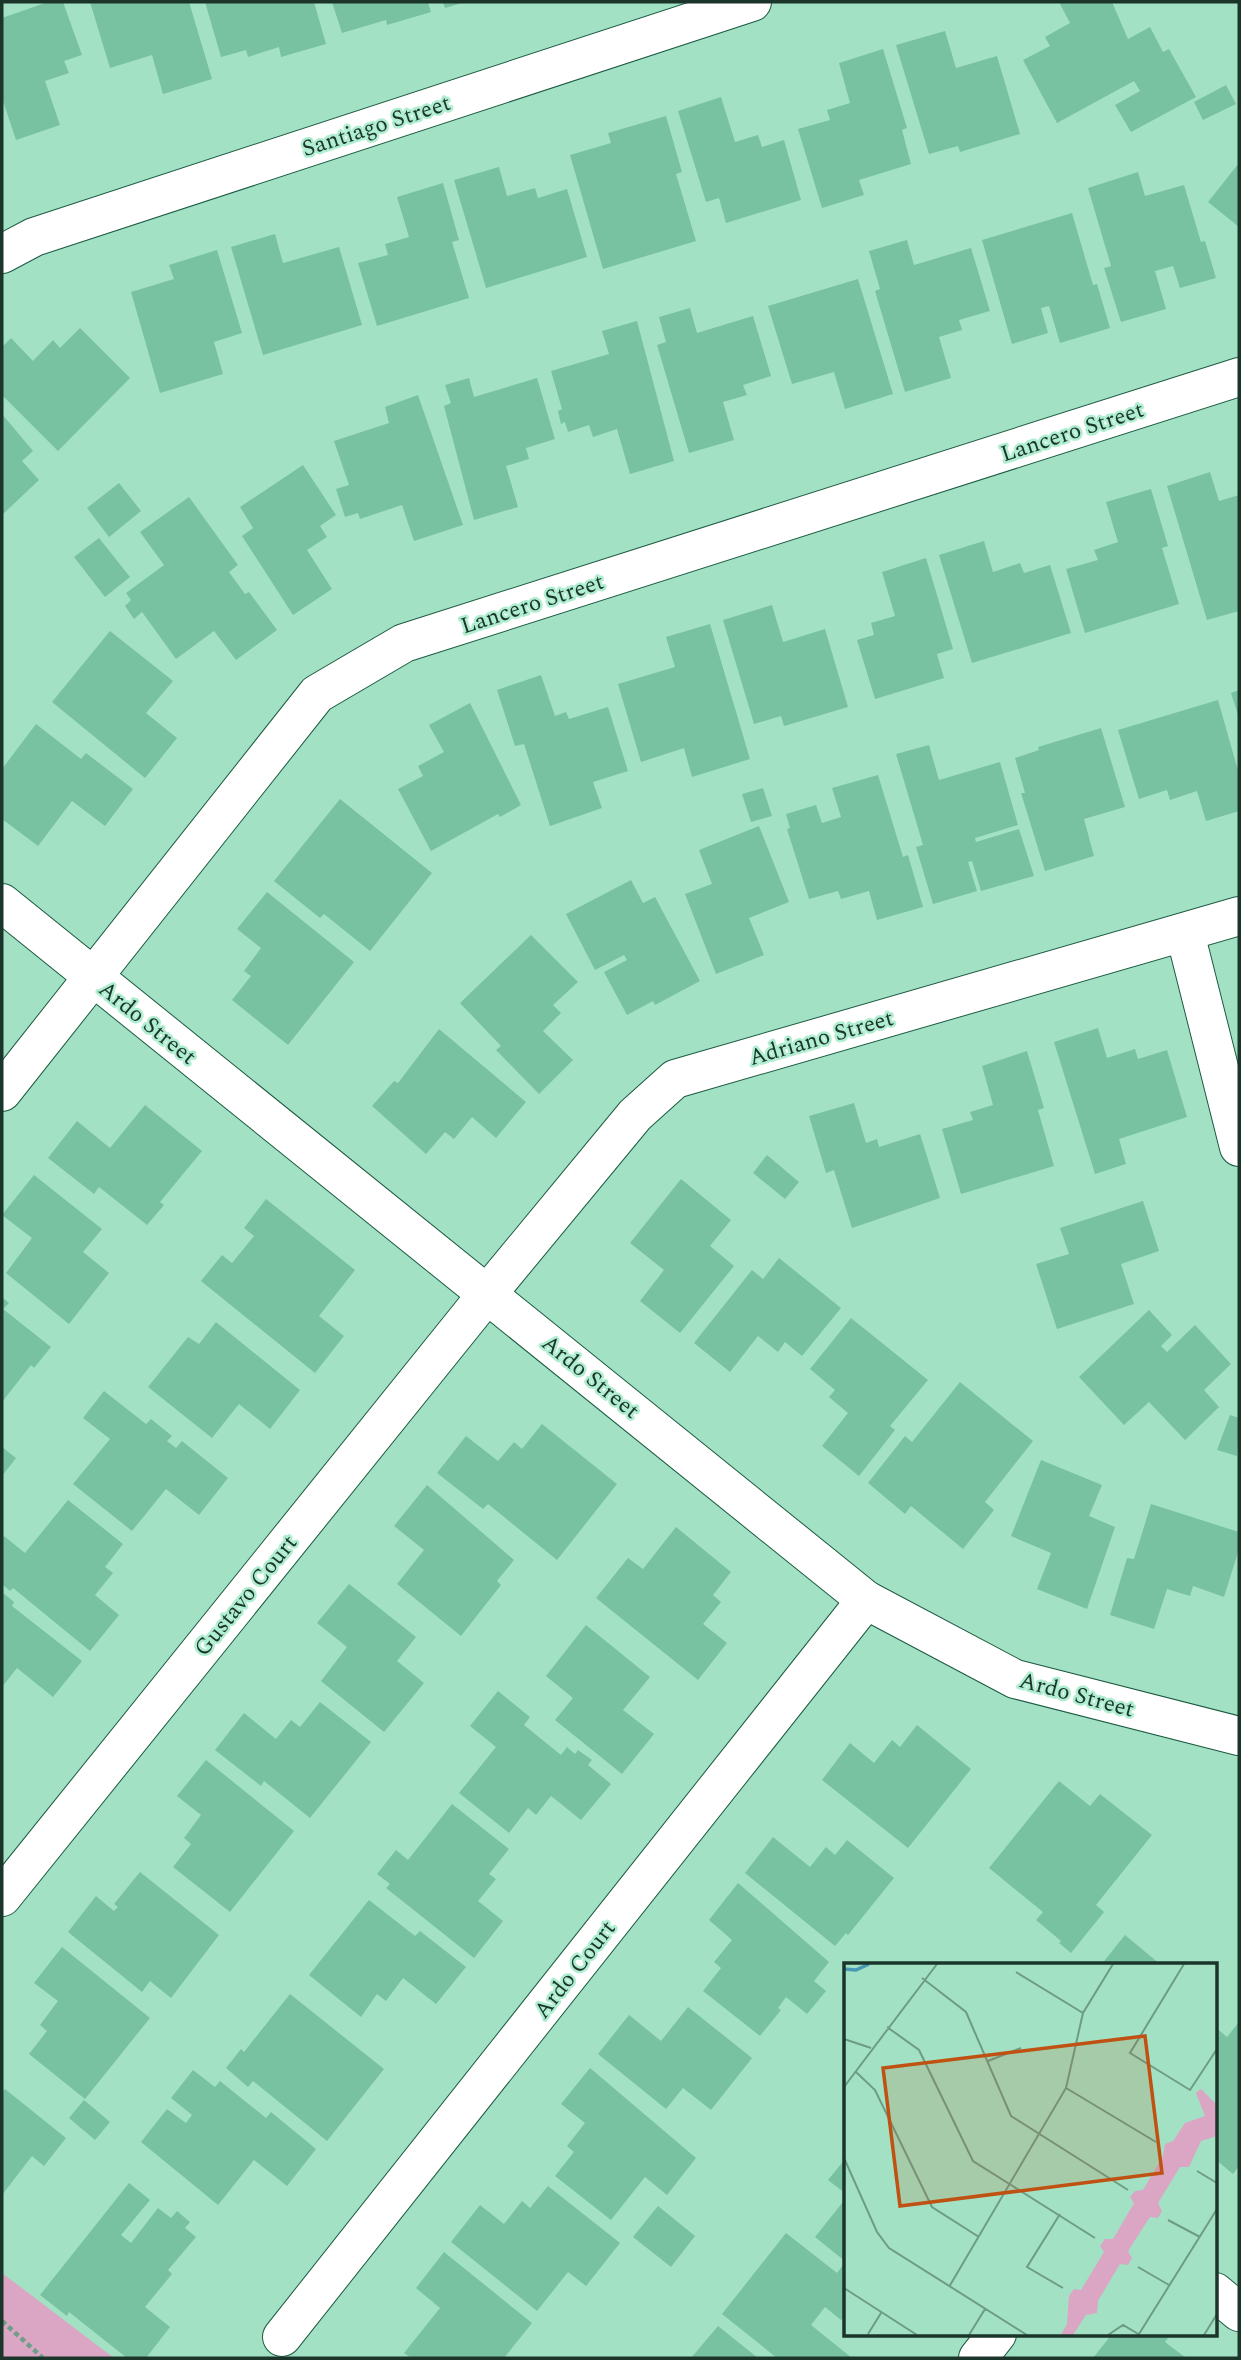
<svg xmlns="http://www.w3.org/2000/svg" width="1241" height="2360" viewBox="0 0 1241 2360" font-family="Spectral,serif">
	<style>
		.green { fill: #dba6c4 }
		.building { fill: #78c2a1 }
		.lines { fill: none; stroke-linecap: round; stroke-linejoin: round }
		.minor-casing { stroke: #1c5a42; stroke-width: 40 }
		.path { stroke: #6e9e88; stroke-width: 4.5; stroke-dasharray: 5 3.5; stroke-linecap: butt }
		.minor { stroke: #fff; stroke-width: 38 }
		.labels { text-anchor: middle; stroke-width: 5; stroke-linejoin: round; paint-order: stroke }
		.street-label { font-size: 23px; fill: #1c352a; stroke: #b0eed1 }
		.inset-river { fill: none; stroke: #4899b5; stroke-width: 3.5 }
		.inset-road { fill: none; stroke: #6d9c86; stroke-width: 2 }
		.view { fill: #bf5212; fill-opacity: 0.15; stroke: #bf5212; stroke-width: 3.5 }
		.inset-edge { fill: none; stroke: #1c352a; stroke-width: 3.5 }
	</style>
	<rect width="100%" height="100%" fill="#a3e1c4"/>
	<polygon class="green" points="2,2273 114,2358 2,2358"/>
	<g class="building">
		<polygon points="48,2 63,2 82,55 64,61 69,73 45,81 60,125 16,140 2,98 2,18"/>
		<polygon points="90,2 189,2 212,79 163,94 152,55 110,68"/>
		<polygon points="205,2 314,2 326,44 281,57 279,47 248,57 246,50 221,57"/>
		<polygon points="332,2 428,2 431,12 387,25 386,20 342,33"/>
		<polygon points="443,2 465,2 445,8"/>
		<polygon points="1059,2 1112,2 1128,39 1150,27 1163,52 1169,49 1196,97 1131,132 1115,105 1140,91 1134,81 1057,123 1023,60 1050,46 1045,37 1070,23"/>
		<polygon points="945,31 956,68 997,56 1020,134 960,152 958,146 929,154 896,45"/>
		<polygon points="883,49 907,128 902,130 911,164 859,180 864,195 822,208 798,129 830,120 827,110 850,103 839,63"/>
		<polygon points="1226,85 1236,104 1203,120 1194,102"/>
		<polygon points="721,97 735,142 758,135 762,147 784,140 801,200 726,223 719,198 706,202 678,111"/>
		<polygon points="666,116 682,172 676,174 696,241 603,269 570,155 611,143 608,133"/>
		<polygon points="1239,163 1239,227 1208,202"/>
		<polygon points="499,167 507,196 535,188 538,198 567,189 587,257 486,288 454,180"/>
		<polygon points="1138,172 1145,196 1184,185 1201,242 1205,241 1216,278 1180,288 1173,266 1155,271 1166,309 1121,322 1104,268 1111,266 1088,188"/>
		<polygon points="443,183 459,240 452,242 469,298 377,326 358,263 388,255 385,244 409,237 397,197"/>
		<polygon points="1072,213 1093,285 1097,284 1110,328 1060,343 1049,306 1041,308 1048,333 1012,344 982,240"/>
		<polygon points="275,234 283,263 339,247 362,325 263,355 231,247"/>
		<polygon points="907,240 914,265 971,248 990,311 959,320 962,330 939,337 951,378 905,392 875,291 880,289 869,251"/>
		<polygon points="217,250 242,333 214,342 223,374 160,393 131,292 174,279 169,265"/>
		<polygon points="858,279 893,394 845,409 834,372 792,384 768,306"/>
		<polygon points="690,308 697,333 753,316 771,376 743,385 747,395 723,402 734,440 689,453 657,345 666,342 659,317"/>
		<polygon points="637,321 674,461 630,474 617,429 593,437 589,425 568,432 565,422 561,424 558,411 562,409 551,371 609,354 602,331"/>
		<polygon points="80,328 130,378 58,451 2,395 2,347 11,338 33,361 53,340 60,348"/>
		<polygon points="469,378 474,397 537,378 555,439 526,448 529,459 506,466 518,507 474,520 444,406 451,403 445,385"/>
		<polygon points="418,395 463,525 414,541 402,505 360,519 358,513 345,517 336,489 349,485 334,441 389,423 385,407"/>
		<polygon points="2,414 33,451 22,461 39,480 2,515"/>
		<polygon points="303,465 336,515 320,526 327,537 307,550 332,589 293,615 242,536 253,528 240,507"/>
		<polygon points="1210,472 1219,501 1239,495 1239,611 1207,620 1167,486"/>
		<polygon points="119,483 141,511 109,537 87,508"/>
		<polygon points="1151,489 1168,546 1162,548 1179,604 1085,633 1066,569 1098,560 1094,550 1118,542 1106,502"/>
		<polygon points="189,497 238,565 229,572 245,594 249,592 277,630 236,660 214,631 176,659 142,612 134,619 125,606 131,600 126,593 164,565 140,532"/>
		<polygon points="99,538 130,577 105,597 74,557"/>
		<polygon points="984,541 993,572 1020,563 1024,573 1050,565 1071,633 972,663 939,555"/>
		<polygon points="926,558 953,649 937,654 944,678 875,699 857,640 874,635 871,623 895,616 882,572"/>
		<polygon points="772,605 783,642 825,629 848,707 784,726 781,716 754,724 723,620"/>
		<polygon points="710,624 750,759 692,777 684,748 641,762 618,684 675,667 666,637"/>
		<polygon points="110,631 173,681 146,713 177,738 145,778 52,702"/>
		<polygon points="541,675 555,716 566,712 569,719 608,707 628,771 593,782 602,808 550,826 524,744 515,746 497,690"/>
		<polygon points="1239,690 1239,718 1231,693"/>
		<polygon points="1218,700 1239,774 1239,811 1206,821 1197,791 1170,800 1167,790 1139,799 1118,730"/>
		<polygon points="470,703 521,805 500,817 498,814 431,851 398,789 423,776 418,766 444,752 429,725"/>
		<polygon points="36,724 81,759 86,753 133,789 105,826 72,801 38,846 2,819 2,769"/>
		<polygon points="1101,728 1125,807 1084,819 1094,856 1045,871 1021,793 1025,793 1015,758 1039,750 1038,747"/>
		<polygon points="929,745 939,780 1000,762 1018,825 975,838 976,842 1019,829 1034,876 981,891 972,861 968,862 977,891 933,904 916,847 923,845 896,754"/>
		<polygon points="878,775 903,857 908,855 923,907 877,920 869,891 841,899 838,891 809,899 787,829 790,828 786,814 816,805 822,823 841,817 832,788"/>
		<polygon points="763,788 772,816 751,822 742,794"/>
		<polygon points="340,799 432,873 370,951 324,914 320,918 274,881"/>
		<polygon points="759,826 789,902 749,918 764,955 716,974 685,894 712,884 699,850"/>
		<polygon points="631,880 643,903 655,897 700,981 655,1005 653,1001 627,1015 604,972 627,960 624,955 595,970 566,914"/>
		<polygon points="267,892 354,962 288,1045 232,1000 251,976 244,971 261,948 237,929"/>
		<polygon points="531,935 578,982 553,1005 561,1013 543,1031 573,1060 539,1094 496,1050 501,1046 460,1003"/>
		<polygon points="1098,1028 1107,1058 1135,1049 1138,1059 1167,1050 1187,1117 1119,1139 1126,1164 1095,1174 1054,1042"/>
		<polygon points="439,1029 526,1102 496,1138 472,1117 454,1139 445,1132 426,1154 372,1106 394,1081 398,1083"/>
		<polygon points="1027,1051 1044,1108 1038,1110 1054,1166 961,1194 942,1129 973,1120 970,1112 993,1105 982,1066"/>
		<polygon points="854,1103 866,1143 877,1139 879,1147 920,1134 940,1198 852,1228 834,1170 826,1173 809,1116"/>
		<polygon points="145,1105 202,1151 160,1202 164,1205 147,1225 99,1187 94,1194 48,1158 77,1121 110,1148"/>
		<polygon points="767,1155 799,1182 785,1199 753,1173"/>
		<polygon points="34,1175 102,1229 83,1252 109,1273 69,1324 6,1273 32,1238 2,1215"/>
		<polygon points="681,1179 731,1220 710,1246 734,1266 680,1333 640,1301 664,1270 630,1243"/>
		<polygon points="266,1199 355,1270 319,1316 344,1336 315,1373 201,1281 222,1255 232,1263 254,1236 244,1228"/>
		<polygon points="1143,1201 1159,1251 1121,1264 1134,1304 1057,1329 1036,1264 1069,1254 1060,1228"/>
		<polygon points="779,1258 841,1308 802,1356 785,1342 778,1352 758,1336 730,1372 694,1343 752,1270 763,1279"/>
		<polygon points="2,1297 9,1303 3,1309 51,1347 34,1368 31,1365 2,1402"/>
		<polygon points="1149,1310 1172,1335 1161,1346 1167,1352 1195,1325 1231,1364 1204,1390 1219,1407 1185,1440 1149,1402 1124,1425 1079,1377"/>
		<polygon points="851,1318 928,1380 890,1426 895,1430 859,1476 822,1446 848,1413 829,1397 835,1390 810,1369"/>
		<polygon points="216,1322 300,1390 270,1429 239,1404 212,1438 148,1387 188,1337 199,1344"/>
		<polygon points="960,1382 1033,1441 985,1502 994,1510 963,1549 911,1506 905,1514 868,1483 905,1436 912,1442"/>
		<polygon points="104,1391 146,1424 151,1419 172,1436 167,1441 176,1448 182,1441 228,1478 199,1515 166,1489 132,1531 73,1484 110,1439 83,1418"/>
		<polygon points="1230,1415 1239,1418 1237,1456 1217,1450"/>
		<polygon points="542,1424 617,1484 557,1560 488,1504 483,1509 437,1473 466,1436 498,1461 514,1442 522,1449"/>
		<polygon points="2,1447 16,1458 2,1476"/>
		<polygon points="1041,1460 1102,1485 1089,1516 1115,1527 1087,1609 1037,1589 1051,1553 1011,1536"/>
		<polygon points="427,1485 514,1560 497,1581 501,1585 461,1636 397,1584 424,1550 394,1526"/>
		<polygon points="68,1500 123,1544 105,1567 113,1573 95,1595 119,1615 90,1651 13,1588 10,1591 2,1584 2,1539 4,1536 25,1553"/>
		<polygon points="1151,1504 1239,1532 1239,1549 1224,1597 1193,1586 1190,1596 1167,1589 1154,1629 1110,1615 1127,1558 1134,1559"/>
		<polygon points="676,1527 731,1572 713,1595 721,1602 703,1624 727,1643 698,1680 596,1598 628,1558 643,1569"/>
		<polygon points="349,1584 416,1637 397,1661 424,1683 384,1732 321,1681 347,1647 317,1623"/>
		<polygon points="2,1592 14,1602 12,1606 82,1661 53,1697 17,1668 2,1687"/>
		<polygon points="586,1625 650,1677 623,1710 654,1734 622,1774 555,1720 573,1698 546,1676"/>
		<polygon points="498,1691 530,1717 524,1725 561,1755 567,1747 575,1754 578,1750 592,1760 588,1765 611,1784 581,1820 551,1796 536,1815 528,1808 509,1833 459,1793 496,1747 470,1726"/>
		<polygon points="320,1702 371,1742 310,1818 264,1781 261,1786 215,1750 244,1713 276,1739 291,1720 300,1727"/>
		<polygon points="917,1725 971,1769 908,1848 822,1780 850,1743 874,1763 892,1740 900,1747"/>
		<polygon points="206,1760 294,1831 230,1912 173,1867 191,1844 184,1838 201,1815 177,1796"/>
		<polygon points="1059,1781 1090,1806 1100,1794 1152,1835 1096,1905 1104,1912 1071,1953 1059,1943 1061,1941 1036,1920 1043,1912 989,1868"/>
		<polygon points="452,1804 509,1849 489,1874 496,1879 478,1901 503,1921 474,1958 386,1888 390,1884 377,1874 396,1850 408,1860"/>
		<polygon points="773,1837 810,1867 826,1847 835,1855 847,1840 894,1878 848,1935 846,1933 835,1946 745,1873"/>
		<polygon points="140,1872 219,1935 171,1998 150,1981 142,1992 68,1932 96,1896 114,1911 118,1907 114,1904"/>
		<polygon points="738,1883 829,1962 814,1981 826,1991 807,2014 786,1997 778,2008 781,2010 760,2036 703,1991 721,1968 714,1962 732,1940 709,1920"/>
		<polygon points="369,1900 415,1936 420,1931 466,1967 436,2004 403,1978 386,2001 377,1994 361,2017 309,1975"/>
		<polygon points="1125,1935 1161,1965 1101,1965"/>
		<polygon points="62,1947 150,2018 85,2099 29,2054 47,2031 40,2025 58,2001 34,1983"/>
		<polygon points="290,1994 384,2069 327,2141 253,2081 248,2087 226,2068 241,2049 244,2052"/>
		<polygon points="688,2007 752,2058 711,2110 683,2088 666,2109 598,2054 629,2015 661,2041"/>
		<polygon points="1239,2022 1239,2166 1233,2174 1215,2159 1215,2027 1227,2037"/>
		<polygon points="590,2068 696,2158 667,2195 645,2177 611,2220 555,2176 574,2152 567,2146 585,2123 561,2104"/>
		<polygon points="193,2070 215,2087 220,2081 266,2118 271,2112 316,2149 287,2186 254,2160 218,2205 141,2142 167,2109 186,2123 192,2115 171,2098"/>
		<polygon points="5,2089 66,2138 44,2166 32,2156 2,2195 2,2093"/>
		<polygon points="84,2100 110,2122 95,2140 69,2118"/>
		<polygon points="846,2158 846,2194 828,2180"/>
		<polygon points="129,2183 150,2200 121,2235 131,2243 158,2208 171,2218 177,2211 190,2222 185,2228 196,2237 168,2270 172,2274 145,2307 170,2327 146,2358 127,2358 69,2312 67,2316 40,2295"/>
		<polygon points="548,2186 620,2243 586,2286 568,2272 537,2311 451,2242 480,2205 504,2224 522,2201 530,2208"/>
		<polygon points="846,2198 846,2262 815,2237"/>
		<polygon points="658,2206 695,2236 671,2267 633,2237"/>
		<polygon points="786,2233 837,2273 843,2265 846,2267 846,2315 841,2320 825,2307 811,2325 852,2358 777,2358 722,2314"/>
		<polygon points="444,2252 532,2323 504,2358 411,2358 404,2353 440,2308 416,2288"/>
		<polygon points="718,2326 758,2358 691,2358"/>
		<polygon points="1112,2334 1120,2337 1122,2334 1162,2334 1168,2338 1165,2342 1186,2358 1093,2358"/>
	</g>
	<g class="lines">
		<g class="minor-casing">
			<g id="minor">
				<polyline points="2,254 34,237 752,2"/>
				<polyline points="2,903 866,1600 1015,1679 1239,1736"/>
				<polyline points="1185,933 1239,1147"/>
				<polyline points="2,1092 317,694 404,643 1239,377"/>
				<polyline points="2,1897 488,1293 635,1115 675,1079 1239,916"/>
				<polyline points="1215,2292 1239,2312"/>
				<polyline points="282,2337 866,1600"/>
				<polyline points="978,2358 997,2334"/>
			</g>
		</g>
		<polyline class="path" points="2,2321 43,2358"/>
		<use href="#minor" class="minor"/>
	</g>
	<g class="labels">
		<g class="street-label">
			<text transform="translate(376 125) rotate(-18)" y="8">Santiago Street</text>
			<text transform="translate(1072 431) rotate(-18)" y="8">Lancero Street</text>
			<text transform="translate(532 603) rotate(-18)" y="8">Lancero Street</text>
			<text transform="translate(148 1022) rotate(39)" y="8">Ardo Street</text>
			<text transform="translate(821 1037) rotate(-16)" y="8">Adriano Street</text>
			<text transform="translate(591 1376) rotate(39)" y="8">Ardo Street</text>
			<text transform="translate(245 1595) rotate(-51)" y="8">Gustavo Court</text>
			<text transform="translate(1077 1694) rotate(15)" y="8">Ardo Street</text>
			<text transform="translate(574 1969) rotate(-52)" y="8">Ardo Court</text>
		</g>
	</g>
	<g transform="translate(844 1963)">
		<rect width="373" height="373" fill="#a3e1c4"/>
		<path d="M357,126L373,142V173L357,178L345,204H336L314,240L318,248L314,255L306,254L284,288L288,295L284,302L276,301L254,338L253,350L242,352L229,372H217L223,361L225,333L230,326L237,327L260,289L256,283L261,276H269L290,240L286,234L291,228L299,227L319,193L321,181L329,178L341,160L361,153L352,130Z" fill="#dba6c4"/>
		<path class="inset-river" d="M0,6L12,7L25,1"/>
		<path class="inset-road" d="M340,1L286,90L346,127L373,86M172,9L239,50M78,15L122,49L167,153L284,227M43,64L75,87L129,198L251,275M0,76L27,85M144,98L177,85M12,109L31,127L88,244L135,274M0,124L93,1M222,125L312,179M0,195L33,269L45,285L183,372M353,208L373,220M216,251L183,304L219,325M324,257L356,274M294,304L325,322M105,324L222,125L239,50L269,1M0,325L73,372M24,371L37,350M295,371L373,246M125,372L141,346M264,372L279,362L296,372M360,372L373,351"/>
		<path class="view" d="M301,73L318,210L56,243L39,105Z"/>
		<rect width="373" height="373" class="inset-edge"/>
	</g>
	<rect width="1241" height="2360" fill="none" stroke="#1c352a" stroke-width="7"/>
</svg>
